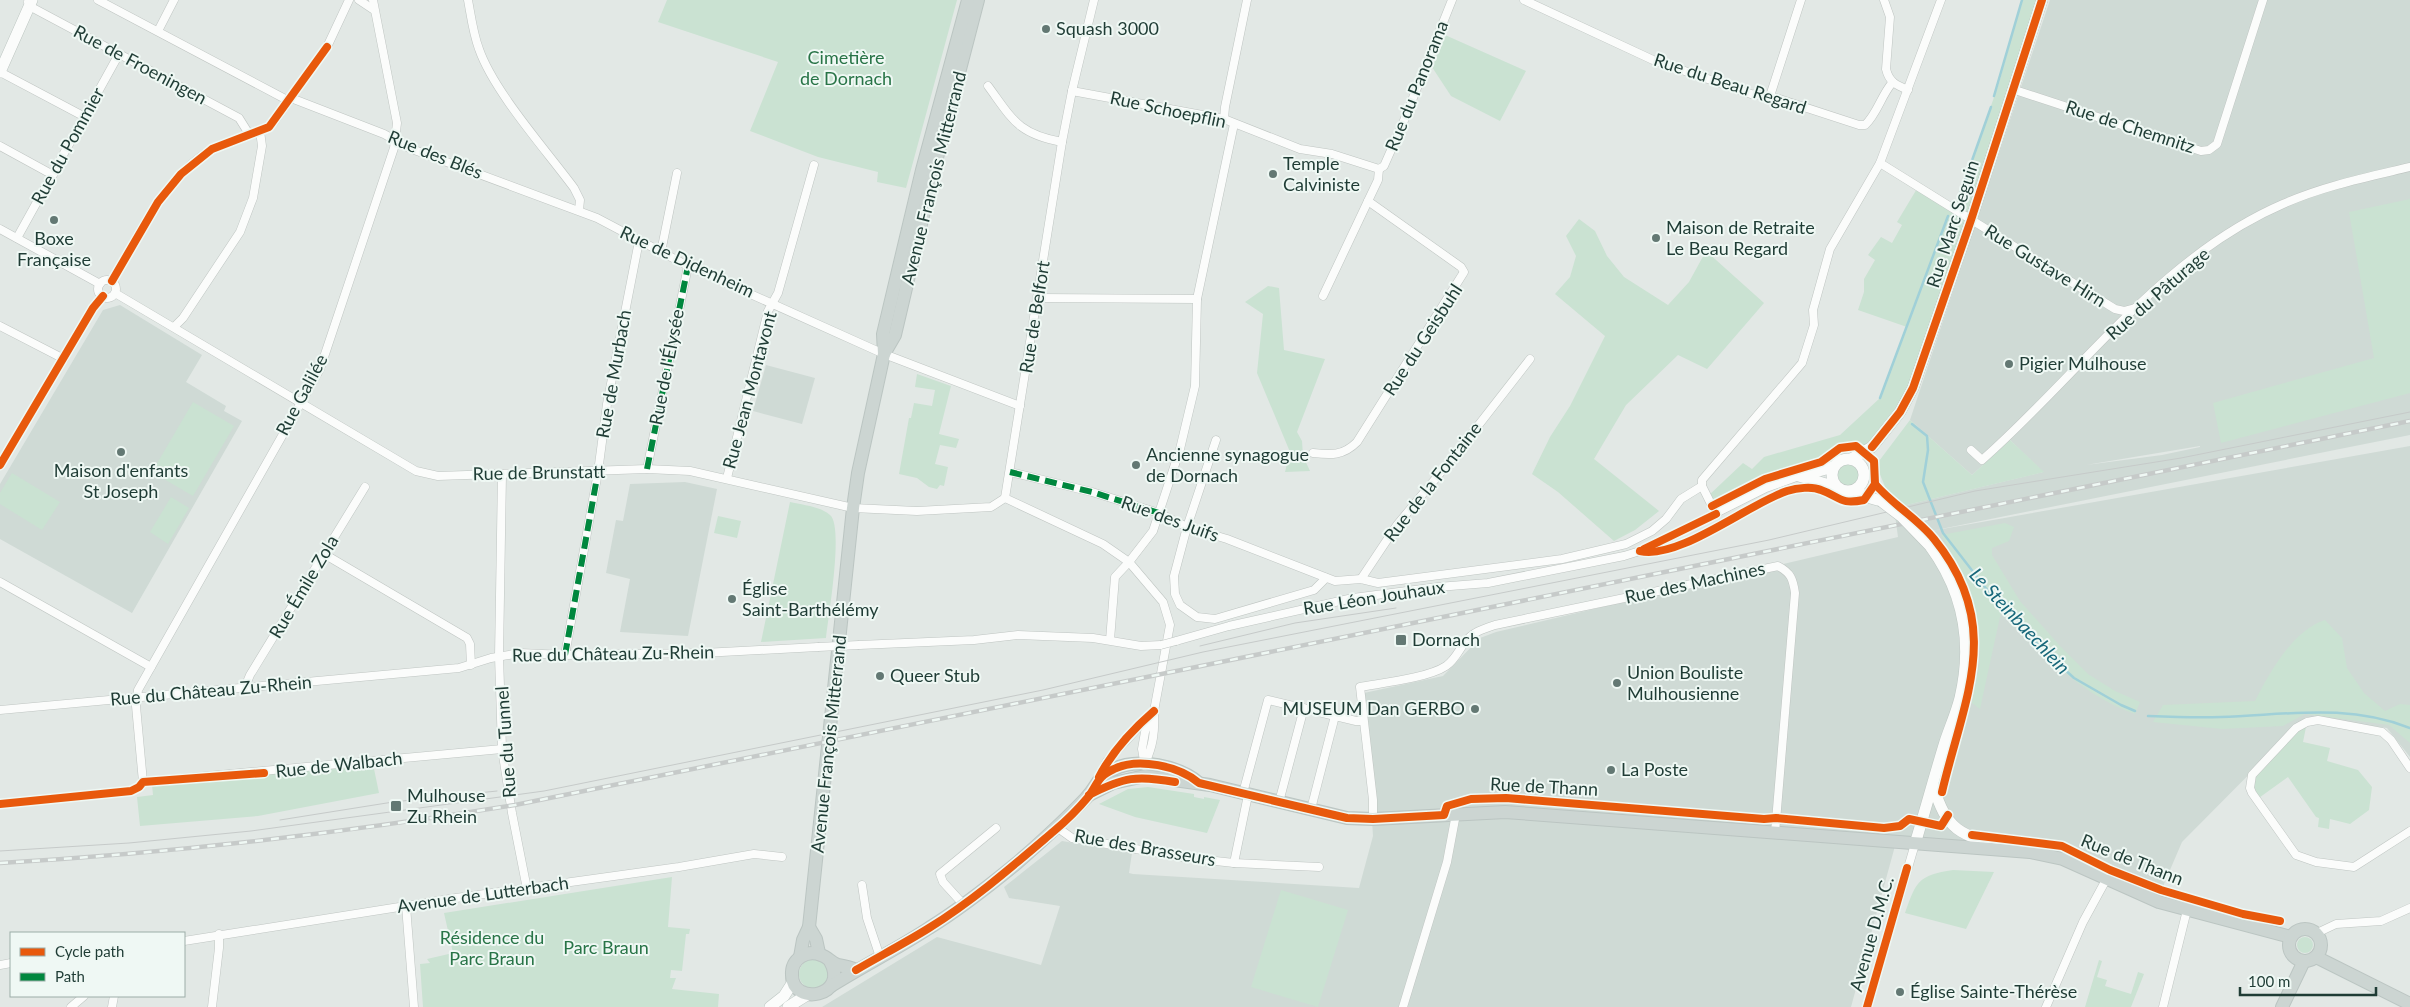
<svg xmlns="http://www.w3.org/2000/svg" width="2410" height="1007" viewBox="0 0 2410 1007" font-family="Lato,sans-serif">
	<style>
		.built { fill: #cfdad5; fill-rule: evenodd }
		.green { fill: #cae2d2 }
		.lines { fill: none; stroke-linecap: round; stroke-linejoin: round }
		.stream { stroke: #a0d0d8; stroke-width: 2.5 }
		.street-casing { stroke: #bfc5c2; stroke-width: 9 }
		.secondary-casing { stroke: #bdc6c2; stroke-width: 12 }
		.primary-casing { stroke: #bbc5c2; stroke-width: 14 }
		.street { stroke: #fbfcfb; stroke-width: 8 }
		.secondary { stroke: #fbfcfb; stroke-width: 11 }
		.primary { stroke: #ccd5d2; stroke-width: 12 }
		.tram { stroke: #c6cac9; stroke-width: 1 }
		.rail-casing { stroke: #c6cac9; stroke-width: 4.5 }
		.rail { stroke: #eff8f4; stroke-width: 2.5; stroke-dasharray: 8; stroke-linecap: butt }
		.street-bridge-casing { stroke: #bfc5c2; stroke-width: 9; stroke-linecap: butt }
		.secondary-bridge-casing { stroke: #bdc6c2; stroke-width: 12; stroke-linecap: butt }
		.street-bridge { stroke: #fbfcfb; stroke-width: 8 }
		.secondary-bridge { stroke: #fbfcfb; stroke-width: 11 }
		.quiet { stroke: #00873e; stroke-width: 6; stroke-dasharray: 12 6; stroke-linecap: butt }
		.cycleway-casing { stroke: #eff8f4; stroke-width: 11 }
		.cycleway { stroke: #e8590c; stroke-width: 8 }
		.poi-dot { fill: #637873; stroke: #eff8f4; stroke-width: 2 }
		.labels { text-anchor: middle; stroke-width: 4; stroke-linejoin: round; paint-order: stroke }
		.poi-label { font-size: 18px; fill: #1f3c35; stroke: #eff8f4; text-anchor: start }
		.park-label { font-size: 18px; fill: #287447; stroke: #eff8f4 }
		.street-label { font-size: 18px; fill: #1f3c35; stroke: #eff8f4 }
		.water-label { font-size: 19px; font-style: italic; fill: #17677a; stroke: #eff8f4 }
	</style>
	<rect width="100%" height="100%" fill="#e2e8e5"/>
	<g class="built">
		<path d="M2050,0H2410V435L1931,531L2410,446V757L2387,728L2306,717L2182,842L2161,891L2085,861L2035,845L1895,846L1851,1007H822L937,937L1041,965L1060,906L1009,898L1004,887L1062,841L1132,853L1129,873L1133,874L1359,888L1373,836L1364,693L1443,676L1480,638L1496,632L1898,537L1894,508L2043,472L2010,440L1972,475L1910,420ZM2200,447L2162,455L2086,465L2200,446Z"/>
		<polygon points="120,305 202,355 186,382 226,406 224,411 242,421 132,613 0,539 0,484 103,310"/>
		<polygon points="766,365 815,378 802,424 753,411"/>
		<polygon points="685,482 717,489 688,636 620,632 630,579 606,573 616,520 623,521 630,484"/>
	</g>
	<g class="green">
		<polygon points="667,0 957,0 906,188 877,182 878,172 818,157 750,131 778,62 658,22"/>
		<polygon points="2022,0 2042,0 1913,388 1863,452 1856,446 1840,448 1821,462 1765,479 1712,506 1707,497 1743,463 1752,469 1764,457 1840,435 1880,398 1907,327 1858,310 1864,292 1864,279 1875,260 1868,255 1881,237 1892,243 1902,225 1897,222 1918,187 1952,208 1959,197 1999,83"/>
		<polygon points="1445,35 1526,71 1500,121 1451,96 1432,67"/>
		<polygon points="2410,199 2410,393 2221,443 2213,403 2374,358 2349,212"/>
		<polygon points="1579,219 1595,231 1607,256 1624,277 1668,305 1689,282 1706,251 1764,303 1707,369 1678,355 1626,405 1594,459 1659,511 1635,530 1614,541 1558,492 1532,474 1550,437 1570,406 1605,336 1555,294 1570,277 1576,256 1566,236"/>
		<polygon points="1268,286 1279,288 1284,350 1325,359 1297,432 1302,441 1303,456 1310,471 1285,472 1290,452 1257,373 1263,314 1245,302"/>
		<polygon points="917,374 951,386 939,434 959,439 956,448 940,445 935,464 948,467 944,486 940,485 937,489 929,487 917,478 899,474 909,418 911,418 914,403 932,406 935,390 915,387"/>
		<polygon points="193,402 234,426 193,496 152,472"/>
		<polygon points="1910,420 1972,475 2010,440 2044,472 1894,508 1876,465"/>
		<circle cx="1849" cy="475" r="12"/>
		<polygon points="12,473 60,502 42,530 0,504 0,493"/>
		<polygon points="171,497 189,508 168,544 150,532"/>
		<path d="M790,502C802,505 820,506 830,515C844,526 828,618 826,638L761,642Z"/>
		<polygon points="718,516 741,521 737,538 714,533"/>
		<path d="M2005,523L2014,527L2009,541L1992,548V555L2020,601L2061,647L2088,674L2115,691L2140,702L2135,714C2078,693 2043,653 2001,612L1980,709L1972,703C1974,687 1980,670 1980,654C1981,611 1962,571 1941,535Z"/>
		<path d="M2325,620L2342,638L2347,668L2364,693L2385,711L2400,704L2410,705V743L2389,725L2305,714L2283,726L2222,729L2153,722L2163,705L2255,701C2270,672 2293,630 2325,620Z"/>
		<polygon points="2307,722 2303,742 2330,748 2327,761 2358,770 2372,787 2369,810 2350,824 2330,819 2329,829 2318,827 2319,818 2316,817 2288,777 2256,800 2251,779"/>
		<polygon points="373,764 379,793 258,816 140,826 137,797 153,795 152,785"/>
		<polygon points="1148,787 1194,794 1194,797 1204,799 1204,797 1220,800 1207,833 1135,817 1099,804 1128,789"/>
		<path d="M1953,870L1994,872L1966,929L1905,913C1916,882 1918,875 1953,870Z"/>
		<polygon points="672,877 668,927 690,929 689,934 686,934 682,971 671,970 670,978 676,978 672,989 719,994 718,1007 423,1007 420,964 430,963 427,959 453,953 444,913"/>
		<polygon points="1281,890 1348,910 1318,1007 1251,987"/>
		<circle cx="2305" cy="945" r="8"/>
		<circle cx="814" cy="974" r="15"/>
		<polygon points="2099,960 2102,961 2097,977 2107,980 2105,986 2131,994 2138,972 2144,974 2131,1007 2085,1007"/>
	</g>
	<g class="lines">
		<g class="stream">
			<polyline points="1994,96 2022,0"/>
			<polyline points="1959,197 1991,107"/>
			<polyline points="1880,398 1948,216"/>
			<polyline points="1912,424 1927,436 1928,450 1923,482 1943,533 1988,591 2012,614 2039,646 2074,678 2121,705 2135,711"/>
			<path d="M2148,716C2172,717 2197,718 2221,717C2287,715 2346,703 2410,728"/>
		</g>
		<g class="street-casing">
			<g id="street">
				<polyline points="98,0 289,101"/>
				<polyline points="359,0 374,10"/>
				<path d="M468,0C471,16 473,33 479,49C494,92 546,150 574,188L580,200L579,210"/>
				<path d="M1524,0L1653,60L1751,94L1770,96L1859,125H1865C1877,114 1881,96 1892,83"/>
				<path d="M1884,0L1890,17L1886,69C1889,82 1896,85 1908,90"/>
				<polyline points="28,2 33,8 239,118 249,134"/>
				<polyline points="158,31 174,0"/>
				<polyline points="0,72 85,117"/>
				<path d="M988,86C1013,120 1018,134 1062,142"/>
				<polyline points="2012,89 2201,151 2209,150 2217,144 2263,0"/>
				<polyline points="1072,91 1224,119 1300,149 1332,154 1379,169"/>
				<polyline points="1770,96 1801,0"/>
				<polyline points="291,98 384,134 409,148 597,218 688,266 884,354 1020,406"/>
				<polyline points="1224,119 1225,107 1247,0"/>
				<polyline points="0,146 53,175"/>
				<polyline points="1880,163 2115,309 2124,311 2135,308"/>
				<polyline points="1379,169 1384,166 1403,123 1452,0"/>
				<polyline points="0,229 100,284"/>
				<polyline points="17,238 119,54"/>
				<polyline points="661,252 677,173"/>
				<circle cx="107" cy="289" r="9"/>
				<path d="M112,281C139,235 163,178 212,149C231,138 260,136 274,122L327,47L349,0"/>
				<polyline points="115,293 416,471 438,476 647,469 690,471 853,508 917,511 991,507 1005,498"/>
				<polyline points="1323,296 1368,201 1378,180 1379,169"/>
				<polyline points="1039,298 1197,299"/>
				<polyline points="0,326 64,359"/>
				<polyline points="174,327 183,318 240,232 253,198 262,146 260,131"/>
				<polyline points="1216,440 1187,527 1174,576 1175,594 1180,605 1197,617 1215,619 1314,590 1326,578"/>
				<path d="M1971,450L1982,460C2080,374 2160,257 2283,204C2323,186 2368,177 2410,167"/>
				<path d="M1313,453C1331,455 1343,456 1357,442L1464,272L1461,267L1368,201"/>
				<polyline points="0,465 93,308 103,296"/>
				<polyline points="647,469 688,266"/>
				<polyline points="1010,472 1092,492 1159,513 1187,527 1227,539 1335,581 1361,579 1378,583 1562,559 1626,544 1652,531 1666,519 1681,499 1702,486"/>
				<polyline points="502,474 499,656 502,749 512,813 527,889"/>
				<polyline points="727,478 768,311 778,293 814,165"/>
				<polyline points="1005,498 1062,142 1072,91 1094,0"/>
				<polyline points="1005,498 1103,544 1129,562 1115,577 1110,640"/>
				<polyline points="1716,514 1702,486 1702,480 1802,363 1814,325 1813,310 1830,249 1880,163 1941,0"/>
				<polyline points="324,554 467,638 470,644 471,665"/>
				<polyline points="1361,579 1397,525 1456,454 1530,359"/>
				<polyline points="0,582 151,667"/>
				<polyline points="1176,641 1229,626 1353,598 1438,587 1488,583 1624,556 1640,551 1766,488 1799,476"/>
				<polyline points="859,645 974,640 1018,635 1093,638 1141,646 1161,645"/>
				<polyline points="565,655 598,472 607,404 639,241"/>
				<polyline points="245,687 250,675 365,487"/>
				<polyline points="0,710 459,668 491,658 520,653 565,655 703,653 818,647"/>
				<path d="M1145,763C1153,746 1155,732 1154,713"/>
				<polyline points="1145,766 1142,749 1145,732 1154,711 1170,625 1163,602 1129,562 1153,531 1180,449 1195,386 1197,299 1234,124"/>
				<polyline points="2410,768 2391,740 2382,732 2318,720 2307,722 2296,728 2252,775 2250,788 2252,793 2296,855 2316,862 2354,867 2410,831"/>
				<polyline points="1099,776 1107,761 1153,712"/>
				<polyline points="143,782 136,706 138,690 320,369 394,148 397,123 373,0"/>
				<polyline points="1243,793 1268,700 1356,721 1363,721"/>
				<polyline points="1279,802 1304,708"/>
				<polyline points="0,804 131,791 139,787 143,782 502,749"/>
				<polyline points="1311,809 1335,716"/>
				<path d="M1373,819V800L1360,687C1382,683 1428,678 1446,666C1455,660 1459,650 1465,642C1473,632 1483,629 1495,625L1778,566C1791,573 1793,579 1795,593L1775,833"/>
				<polyline points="1058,828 1072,838 1188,858 1234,863 1319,867"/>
				<polyline points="1234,863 1248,795"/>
				<polyline points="862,885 867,918 880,957"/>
				<polyline points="963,904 943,882 940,874 996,828"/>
				<polyline points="406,906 414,1007"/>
				<polyline points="2317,933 2336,924 2381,921 2410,908"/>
				<polyline points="184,941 456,898 679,867 754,854 782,857"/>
				<polyline points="0,965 11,963"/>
				<polyline points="71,1007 84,996"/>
				<polyline points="112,1007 114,996"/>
				<polyline points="212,1007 219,948 219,934"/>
				<polyline points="1403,1007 1447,862 1456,814"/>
				<polyline points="1867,1007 1915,844"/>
				<polyline points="2046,1007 2083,922 2107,878"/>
				<polyline points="2163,1007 2187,910"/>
			</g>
		</g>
		<g class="secondary-casing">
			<g id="secondary">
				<polyline points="0,72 32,0"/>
				<circle cx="1848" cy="475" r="16"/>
				<polyline points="1851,459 1872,447 1900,412 1913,388 1971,220 2042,0"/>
				<polyline points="1799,476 1836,487"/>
				<polyline points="1801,476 1833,467"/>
				<polyline points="1855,490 1867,497 1881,501"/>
				<path d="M1933,785C1947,831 1959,835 2005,846"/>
				<path d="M1915,844C1925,811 1934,778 1944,745C1949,729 1956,714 1960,698C1973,643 1963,591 1930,546"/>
				<polyline points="770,1007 784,996 793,982"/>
				<polyline points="788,1007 807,995"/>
			</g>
		</g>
		<g class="primary-casing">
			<g id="primary">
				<polyline points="884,354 895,335 933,173 978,0"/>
				<polyline points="1089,795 1113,783 1145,776 1210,785 1347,818 1373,819 1505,812 2030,852 2063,859 2159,902 2291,937"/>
				<polyline points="809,927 816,939 819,953"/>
				<circle cx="2305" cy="945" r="16"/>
				<polyline points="800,957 803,940 809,927 853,508 858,473 884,354 883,334 922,170 968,0"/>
				<polyline points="2316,957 2410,1004"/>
				<path d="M830,961C850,997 792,1007 792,975C791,959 807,949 821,955C828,957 831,963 838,965C844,966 850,967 856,970"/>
				<path d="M831,986C863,966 897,949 929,928C960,909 989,886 1017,863C1041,842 1064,821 1086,798C1098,786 1096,777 1114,769C1138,757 1179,766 1199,783"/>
				<polyline points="2282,1007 2304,961"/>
			</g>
		</g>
		<use href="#street" class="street"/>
		<use href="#secondary" class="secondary"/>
		<use href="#primary" class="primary"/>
		<g class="tram">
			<polyline points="1200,646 1295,623 1396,608"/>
			<polyline points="280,820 393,802 497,791"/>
			<polyline points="0,851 129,843 251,831 544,791 1043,690 1203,652 1769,540 1975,491 2181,458 2410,412"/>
		</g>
		<g class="rail-casing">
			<path id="rail" d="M0,863C173,853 344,833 515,805L2410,421"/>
		</g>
		<use href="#rail" class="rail"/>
		<g class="street-bridge-casing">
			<g id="street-bridge">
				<polyline points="1161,645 1176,641"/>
				<polyline points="818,647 859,645"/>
			</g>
		</g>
		<g class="secondary-bridge-casing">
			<polyline id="secondary-bridge" points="1881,501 1902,517 1930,546"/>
		</g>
		<use href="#street-bridge" class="street-bridge"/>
		<use href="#secondary-bridge" class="secondary-bridge"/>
		<g class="quiet">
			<polyline points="647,469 688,266"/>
			<polyline points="1010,472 1092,492 1159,513"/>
			<polyline points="565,655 598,472"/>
		</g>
		<g class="cycleway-casing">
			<g id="cycleway">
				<polyline points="112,281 158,202 181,174 212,149 269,127 327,47"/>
				<polyline points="1872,447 1900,412 1913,388 1971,220 2042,0"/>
				<polyline points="0,465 93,308 103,296"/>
				<path d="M1712,506L1765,479L1821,462L1840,448L1856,446L1874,461L1875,484C1893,505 1917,518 1934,539C2005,626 1964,698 1942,792"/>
				<polyline points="1644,549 1716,514"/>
				<path d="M1640,551C1679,560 1748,504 1787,491C1797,488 1812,486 1821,490C1841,497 1839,505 1864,500L1875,484"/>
				<path d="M1099,777C1112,752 1132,730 1154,711"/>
				<path d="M1089,795C1124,777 1137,775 1175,782"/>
				<polyline points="0,804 131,791 139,787 143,782 264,773"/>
				<polyline points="1972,835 2062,846 2110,870 2161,890 2243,914 2280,921"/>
				<path d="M856,970C880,956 905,943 929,928C974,900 1014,865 1054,831C1066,821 1079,808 1089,796C1098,783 1098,776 1114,769C1138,757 1179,766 1199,783L1347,818L1373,819L1444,815L1447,806L1471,799L1506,798L1764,819L1776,818L1884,828L1900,826L1909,819L1941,826L1948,815"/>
				<polyline points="1867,1007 1907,868"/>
			</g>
		</g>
		<use href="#cycleway" class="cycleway"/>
	</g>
	<g class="poi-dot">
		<circle cx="1046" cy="29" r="5"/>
		<circle cx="1273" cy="174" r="5"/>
		<circle cx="54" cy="220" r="5"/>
		<circle cx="1656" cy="238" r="5"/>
		<circle cx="2009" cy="364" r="5"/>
		<circle cx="121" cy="452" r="5"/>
		<circle cx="1136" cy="465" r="5"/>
		<circle cx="732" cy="599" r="5"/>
		<rect x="1395" y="634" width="12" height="12" rx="2.5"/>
		<circle cx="880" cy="676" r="5"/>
		<circle cx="1617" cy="683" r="5"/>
		<circle cx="1475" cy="709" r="5"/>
		<circle cx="1611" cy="770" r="5"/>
		<rect x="390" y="800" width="12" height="12" rx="2.5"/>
		<circle cx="1900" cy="992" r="5"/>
	</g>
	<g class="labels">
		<g class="poi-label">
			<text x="1056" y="35">Squash 3000</text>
			<text x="1283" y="170">Temple<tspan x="1283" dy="21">Calviniste</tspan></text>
			<text x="1666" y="234">Maison de Retraite<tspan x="1666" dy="21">Le Beau Regard</tspan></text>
			<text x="54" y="245" text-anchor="middle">Boxe<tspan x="54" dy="21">Française</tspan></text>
			<text x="2019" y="370">Pigier Mulhouse</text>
			<text x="1146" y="461">Ancienne synagogue<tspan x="1146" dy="21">de Dornach</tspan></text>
			<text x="121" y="477" text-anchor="middle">Maison d'enfants<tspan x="121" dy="21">St Joseph</tspan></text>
			<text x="742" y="595">Église<tspan x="742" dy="21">Saint-Barthélémy</tspan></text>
			<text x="1412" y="646">Dornach</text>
			<text x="1627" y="679">Union Bouliste<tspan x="1627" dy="21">Mulhousienne</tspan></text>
			<text x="890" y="682">Queer Stub</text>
			<text x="1465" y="715" text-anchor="end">MUSEUM Dan GERBO</text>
			<text x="1621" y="776">La Poste</text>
			<text x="407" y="802">Mulhouse<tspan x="407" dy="21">Zu Rhein</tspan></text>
			<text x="1910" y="998">Église Sainte-Thérèse</text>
		</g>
		<g class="park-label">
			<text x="846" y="64">Cimetière<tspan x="846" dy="21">de Dornach</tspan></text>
			<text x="492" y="944">Résidence du<tspan x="492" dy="21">Parc Braun</tspan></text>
			<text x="606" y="954">Parc Braun</text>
		</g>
		<g class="street-label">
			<text transform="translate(140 65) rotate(28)" y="6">Rue de Froeningen</text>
			<text transform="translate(1730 84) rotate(18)" y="6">Rue du Beau Regard</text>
			<text transform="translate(1417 86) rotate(-68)" y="6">Rue du Panorama</text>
			<text transform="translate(1168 110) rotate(12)" y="6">Rue Schoepflin</text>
			<text transform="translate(2130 127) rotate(18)" y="6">Rue de Chemnitz</text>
			<text transform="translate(68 146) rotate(-61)" y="6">Rue du Pommier</text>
			<text transform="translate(435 155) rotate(22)" y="6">Rue des Blés</text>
			<text transform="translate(934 178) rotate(-76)" y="6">Avenue François Mitterrand</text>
			<text transform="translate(1953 224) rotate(-72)" y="6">Rue Marc Seguin</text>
			<text transform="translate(687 262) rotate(25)" y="6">Rue de Didenheim</text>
			<text transform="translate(2045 266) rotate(32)" y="6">Rue Gustave Hirn</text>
			<text transform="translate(2158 294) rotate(-41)" y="6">Rue du Pâturage</text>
			<text transform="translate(1035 317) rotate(-81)" y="6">Rue de Belfort</text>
			<text transform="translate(1423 340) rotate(-57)" y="6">Rue du Geisbuhl</text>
			<text transform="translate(667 367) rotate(-79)" y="6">Rue de l'Élysée</text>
			<text transform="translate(614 374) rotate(-80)" y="6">Rue de Murbach</text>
			<text transform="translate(750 390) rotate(-75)" y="6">Rue Jean Montavont</text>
			<text transform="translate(302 395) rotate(-62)" y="6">Rue Galilée</text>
			<text transform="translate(539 473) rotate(-1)" y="6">Rue de Brunstatt</text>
			<text transform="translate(1433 482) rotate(-52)" y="6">Rue de la Fontaine</text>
			<text transform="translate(1170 519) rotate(20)" y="6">Rue des Juifs</text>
			<text transform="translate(1695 583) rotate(-12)" y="6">Rue des Machines</text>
			<text transform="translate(304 587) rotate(-59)" y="6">Rue Émile Zola</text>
			<text transform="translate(1374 598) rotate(-9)" y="6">Rue Léon Jouhaux</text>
			<text transform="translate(613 654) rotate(-1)" y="6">Rue du Château Zu-Rhein</text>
			<text transform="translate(211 691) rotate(-5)" y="6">Rue du Château Zu-Rhein</text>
			<text transform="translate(506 742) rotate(-94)" y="6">Rue du Tunnel</text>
			<text transform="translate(829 744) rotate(-84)" y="6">Avenue François Mitterrand</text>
			<text transform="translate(339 765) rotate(-6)" y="6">Rue de Walbach</text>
			<text transform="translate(1544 787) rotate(3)" y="6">Rue de Thann</text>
			<text transform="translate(1145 848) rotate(10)" y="6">Rue des Brasseurs</text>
			<text transform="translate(2132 860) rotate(22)" y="6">Rue de Thann</text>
			<text transform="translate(483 895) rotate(-8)" y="6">Avenue de Lutterbach</text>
			<text transform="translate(1872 934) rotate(-74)" y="6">Avenue D.M.C.</text>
		</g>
		<g class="water-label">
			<text transform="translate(2020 621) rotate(47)" y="7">Le Steinbaechlein</text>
		</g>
	</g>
	<rect x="10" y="932" width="175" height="65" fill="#eff8f4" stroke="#9cada8"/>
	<rect x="20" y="948" width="25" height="8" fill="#e8590c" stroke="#9cada8"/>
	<text x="55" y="957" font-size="15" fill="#1f3c35">Cycle path</text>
	<rect x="20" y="973" width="25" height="8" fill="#00873e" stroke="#9cada8"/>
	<text x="55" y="982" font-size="15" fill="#1f3c35">Path</text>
	<path d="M2240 987v8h136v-8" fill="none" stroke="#1f3c35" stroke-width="2.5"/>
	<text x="2248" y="987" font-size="15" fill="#1f3c35" stroke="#eff8f4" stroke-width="4" paint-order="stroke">100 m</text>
</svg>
